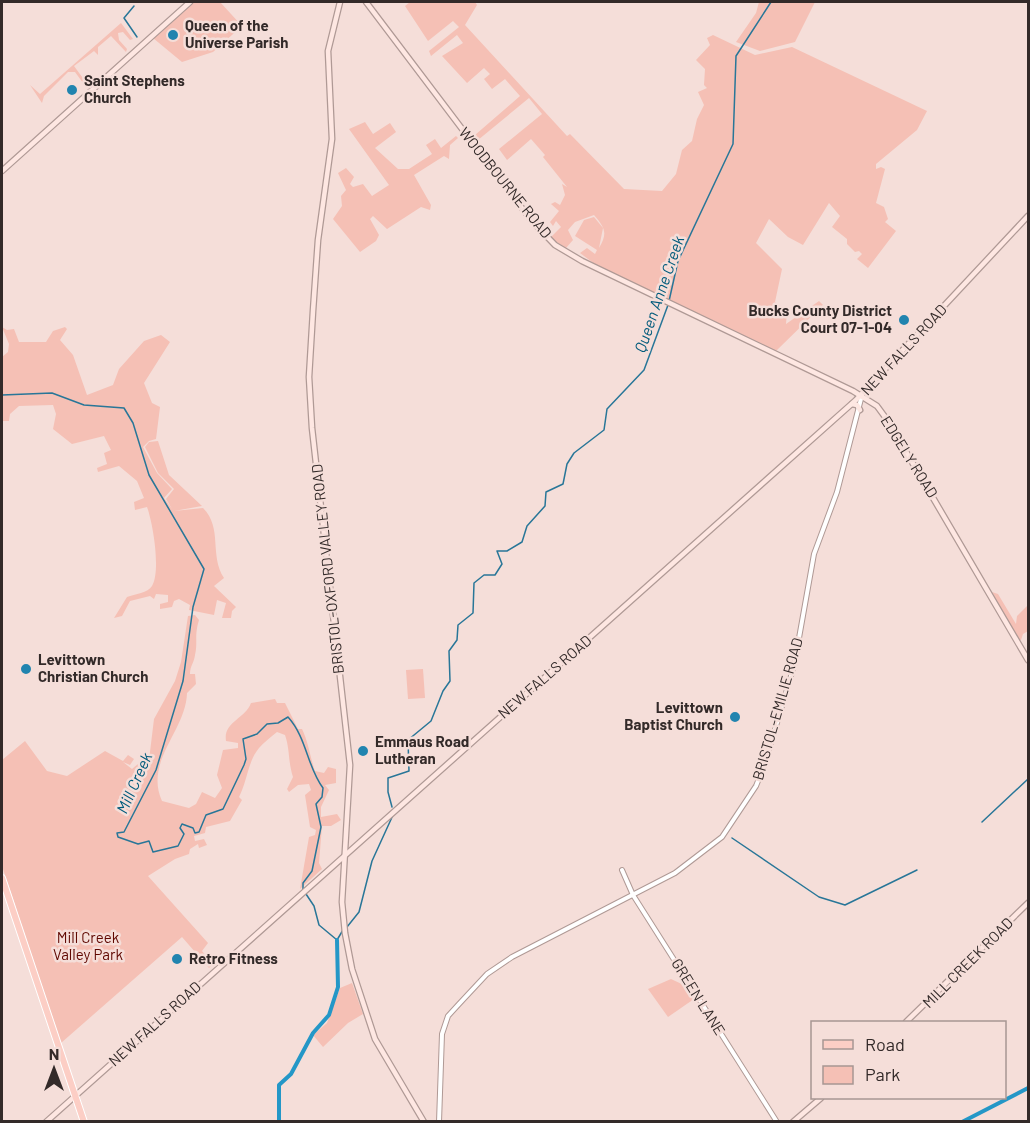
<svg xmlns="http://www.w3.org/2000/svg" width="1030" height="1123" viewBox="0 0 1030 1123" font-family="Barlow,sans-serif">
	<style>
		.green { fill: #f5c0b5 }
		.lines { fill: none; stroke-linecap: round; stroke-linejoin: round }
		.stream { stroke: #287698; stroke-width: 1.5 }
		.river { stroke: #2497c7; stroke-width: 4 }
		.tertiary-casing { stroke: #af9995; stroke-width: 6 }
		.secondary-casing { stroke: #af9995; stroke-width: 7 }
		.primary-casing { stroke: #fff; stroke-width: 8 }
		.tertiary { stroke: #fff; stroke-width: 4 }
		.secondary { stroke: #fee7e2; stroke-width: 4.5 }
		.primary { stroke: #fccec5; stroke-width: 6 }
		.poi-dot { fill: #2184af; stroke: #f5ded9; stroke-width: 2 }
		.labels { text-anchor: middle; stroke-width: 5; stroke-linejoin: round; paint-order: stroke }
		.poi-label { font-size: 15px; font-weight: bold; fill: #332a29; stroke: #f5ded9; text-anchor: start }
		.street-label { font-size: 15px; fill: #332a29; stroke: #f5ded9 }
		.park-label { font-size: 15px; fill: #5f0700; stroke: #f5ded9 }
		.water-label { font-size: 16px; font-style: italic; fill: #005a7b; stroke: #f5ded9 }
	</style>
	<rect width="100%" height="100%" fill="#f5ded9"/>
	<g class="green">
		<polygon points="194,2 220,2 242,26 213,52 182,62 153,38"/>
		<path d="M410,2H475L477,5L465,25L567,136L570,134L624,189L662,191L676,174L682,150L692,141L697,119L704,105L698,92L707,88L704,85L705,69L696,60L710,45L707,38L713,35L755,55L792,47L927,111L917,130L876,164V169L881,167L885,169L876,203L884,207L888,219L885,222L896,231L868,268L857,259L862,254L859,251L855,252L847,244V239L832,227L840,216L829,203L803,245L788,237L769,219L756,243L782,269L775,302L787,312L786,324L819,301L823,305L776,351L600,268L580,253L587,248L595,254L597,250L575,236L584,220L594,217L603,228L599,248C608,233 605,228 594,215L575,222L568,230L573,240L566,248L550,238L561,227L556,221L553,226L550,222L559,211L551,204L555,202L560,205L565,195L562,184L567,187L543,157L545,155L531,139L507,160L499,149L542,114L529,98L478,140L475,135L520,96L505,79L492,89L484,79L490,74L484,68L467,83L442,56L463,43L457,35L431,56L429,51L459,27L453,21L428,41L405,6Z"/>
		<polygon points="759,2 815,2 795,42 760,51 736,42 756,13"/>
		<polygon points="121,23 133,39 130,40 123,32 118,33 119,40 127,49 126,52 111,36 98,47 98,55 94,51 74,66 85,81 94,82 86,87 75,72 68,72 44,96 42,103 30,85 40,94"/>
		<polygon points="365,122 373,134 390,123 396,132 375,148 398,169 409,169 432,154 426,145 435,139 441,148 456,136 458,138 450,145 449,159 444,156 414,175 431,205 430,210 421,207 387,229 373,216 370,219 379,235 376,241 360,252 333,219 342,206 341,196 346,190 338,173 346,168 354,177 350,184 353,187 363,184 372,196 389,185 349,129"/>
		<path d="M2,327L7,330L14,329L19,342H46L53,331L65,327L67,329L60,340L73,355L87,395L113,385L119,369L144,341L161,335L170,342L144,383L152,403L160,407L156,439L149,441L143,447L157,473L172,489L164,498L172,509L166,499L174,489L158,473L145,447L149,442L158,441L169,475L202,506L174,511L203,508C223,528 209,555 224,578L214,586L236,607L232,611L231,618H222L226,603L217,600L214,615L189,610L190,605L179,599L174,601L172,607L160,609V604L168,602V595L156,594L154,599L150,596L130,601L122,616L114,618L127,597C135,594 148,593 152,586C161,571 153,523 147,507L135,510L134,502L144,498L137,481L119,466L98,472L97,468L107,464L104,453L111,450L104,436L72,444L53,429L56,414L53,405L19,406L10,414L9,421H2V357L8,352L9,344Z"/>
		<polygon points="992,592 998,594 1016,624 1017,616 1028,605 1028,631 1023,634 1021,640 1018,640"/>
		<path d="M195,615L199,620C194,636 198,642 195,655C194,663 190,666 190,674H195L196,684L187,693C186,731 144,761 162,801L189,808L196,804L202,792L215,798L222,788L217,775L223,750L238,748V743L226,741C223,722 245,719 251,703L275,699L277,703H285L298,729H302C309,744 310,757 315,771L324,773L328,767L336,769V783L325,785L329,790L321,807V817L337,814L341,820L331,826H322L319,863L322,869L300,889L309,837L315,835L316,830L310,827L305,795L311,790L309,784L298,785L289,792L287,789L293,777C288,762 290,749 285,735L277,732C271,737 264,742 259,748C248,761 247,782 239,797L242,800L230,821L206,827L205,833L194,836L195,841L204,839L207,845L199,848L198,844L190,849L189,854L175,859L148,876L208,943L202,951L213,964L209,968L182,937L61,1043L2,866V760L25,741L47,771L67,776L105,751L123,761L128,755L134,759L130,765L123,762L132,769L145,758L149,760L154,719L175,681L181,662L188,616Z"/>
		<polygon points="423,669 425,698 408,699 406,670"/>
		<polygon points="671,979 686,986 694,999 668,1017 648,989"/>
		<polygon points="352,983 363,1014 348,1023 323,1047 313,1035 327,1023 340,988"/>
	</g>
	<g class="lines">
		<g class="stream">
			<polyline points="134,6 124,18 137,37"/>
			<polyline points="669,301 678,261 733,144 736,56 771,2"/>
			<path d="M2,395L52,393L84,405L124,408L133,423L149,475L204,569L193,607L183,681L156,770L124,832L117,833L118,837L138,844L149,841L153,852L178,846L184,834L180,828L182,824L193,828L195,833L199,832L206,815L223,809L244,765L246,759L243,739L257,734L267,724L278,723L288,717C307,738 307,767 323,788L322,797L316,804L321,827L312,871L303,883V889"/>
			<polyline points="392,807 388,792 388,778 409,771 408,740 431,721 443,691 450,681 449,651 457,640 458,625 473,613 474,583 484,575 495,575 502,564 497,551 507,551 522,542 527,526 545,506 546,492 563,484 567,464 574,453 604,430 607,409 644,370 668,305"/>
			<polyline points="982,822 1028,779"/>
			<polyline points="732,838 819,897 845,905 917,870"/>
			<polyline points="306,894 314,906 319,925 337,940 343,930"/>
			<polyline points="347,927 359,912 372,861 393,815"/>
		</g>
		<g class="river">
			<polyline points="279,1122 279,1085 291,1074 313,1033 329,1015 338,987 337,940"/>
			<polyline points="962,1122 1028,1088"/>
		</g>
		<g class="tertiary-casing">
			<g id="tertiary">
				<polyline points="622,870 633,895 777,1122"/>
				<polyline points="439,1122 442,1034 448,1016 459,1004 487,974 512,957 675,873 722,837 756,786 764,766 794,666 814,554 837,492 862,395"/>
			</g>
		</g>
		<g class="secondary-casing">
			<g id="secondary">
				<polyline points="340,2 328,51 332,139 318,240 313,311 309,377 312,428 350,765 342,902 345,933 352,969 375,1039 424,1122"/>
				<polyline points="366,2 531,220 555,245 582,261 853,391 877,406 888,421 1028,660"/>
				<polyline points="2,171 190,2"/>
				<polyline points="852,404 857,405 860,410"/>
				<polyline points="906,1022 1028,903"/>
				<polyline points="46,1122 856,400 1028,216"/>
				<polyline points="793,1122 821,1098"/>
			</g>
		</g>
		<g class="primary-casing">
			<polyline id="primary" points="2,878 84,1122"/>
		</g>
		<use href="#tertiary" class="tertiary"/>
		<use href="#secondary" class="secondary"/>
		<use href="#primary" class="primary"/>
	</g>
	<g class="poi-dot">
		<circle cx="173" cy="35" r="6"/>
		<circle cx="72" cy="90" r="6"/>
		<circle cx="904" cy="320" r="6"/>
		<circle cx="26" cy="669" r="6"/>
		<circle cx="735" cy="717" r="6"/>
		<circle cx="363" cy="751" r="6"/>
		<circle cx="177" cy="959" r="6"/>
	</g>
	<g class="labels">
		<g class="poi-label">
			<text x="185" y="31">Queen of the<tspan x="185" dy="17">Universe Parish</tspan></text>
			<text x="84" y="86">Saint Stephens<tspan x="84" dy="17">Church</tspan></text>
			<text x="892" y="316" text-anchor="end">Bucks County District<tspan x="892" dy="17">Court 07-1-04</tspan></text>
			<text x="38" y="665">Levittown<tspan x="38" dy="17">Christian Church</tspan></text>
			<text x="723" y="713" text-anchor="end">Levittown<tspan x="723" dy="17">Baptist Church</tspan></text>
			<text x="375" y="747">Emmaus Road<tspan x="375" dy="17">Lutheran</tspan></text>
			<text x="189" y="964">Retro Fitness</text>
		</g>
		<g class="street-label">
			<text transform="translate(505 183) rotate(51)" y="5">WOODBOURNE ROAD</text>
			<text transform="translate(904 350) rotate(-47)" y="5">NEW FALLS ROAD</text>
			<text transform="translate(909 457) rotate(58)" y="5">EDGELY ROAD</text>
			<text transform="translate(328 569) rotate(-96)" y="5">BRISTOL-OXFORD VALLEY ROAD</text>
			<text transform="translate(545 677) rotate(-41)" y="5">NEW FALLS ROAD</text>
			<text transform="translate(778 709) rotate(-74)" y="5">BRISTOL-EMILIE ROAD</text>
			<text transform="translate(968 963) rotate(-45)" y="5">MILL CREEK ROAD</text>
			<text transform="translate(698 997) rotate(58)" y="5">GREEN LANE</text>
			<text transform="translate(155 1024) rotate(-42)" y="5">NEW FALLS ROAD</text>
		</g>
		<g class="park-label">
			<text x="88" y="943">Mill Creek<tspan x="88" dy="17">Valley Park</tspan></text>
		</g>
		<g class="water-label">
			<text transform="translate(659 294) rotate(-71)" y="6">Queen Anne Creek</text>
			<text transform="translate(134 783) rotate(-66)" y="6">Mill Creek</text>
		</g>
	</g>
	<rect width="1030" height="1123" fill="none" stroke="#332a29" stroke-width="6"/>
	<rect x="811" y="1021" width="195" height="78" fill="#f5ded9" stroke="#a79693" stroke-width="1.5"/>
	<rect x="823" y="1040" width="30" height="9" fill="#fccec5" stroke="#a79693" stroke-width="1.5"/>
	<text x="865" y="1051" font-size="18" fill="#332a29">Road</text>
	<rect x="823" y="1066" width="30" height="18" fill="#f5c0b5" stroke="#a79693" stroke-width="1.5"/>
	<text x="865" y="1081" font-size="18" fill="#332a29">Park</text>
	<g transform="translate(54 1069)" stroke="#f5ded9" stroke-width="4.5" paint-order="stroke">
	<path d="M0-4.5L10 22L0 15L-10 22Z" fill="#332a29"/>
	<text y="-9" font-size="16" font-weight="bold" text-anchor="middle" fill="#332a29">N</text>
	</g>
</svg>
